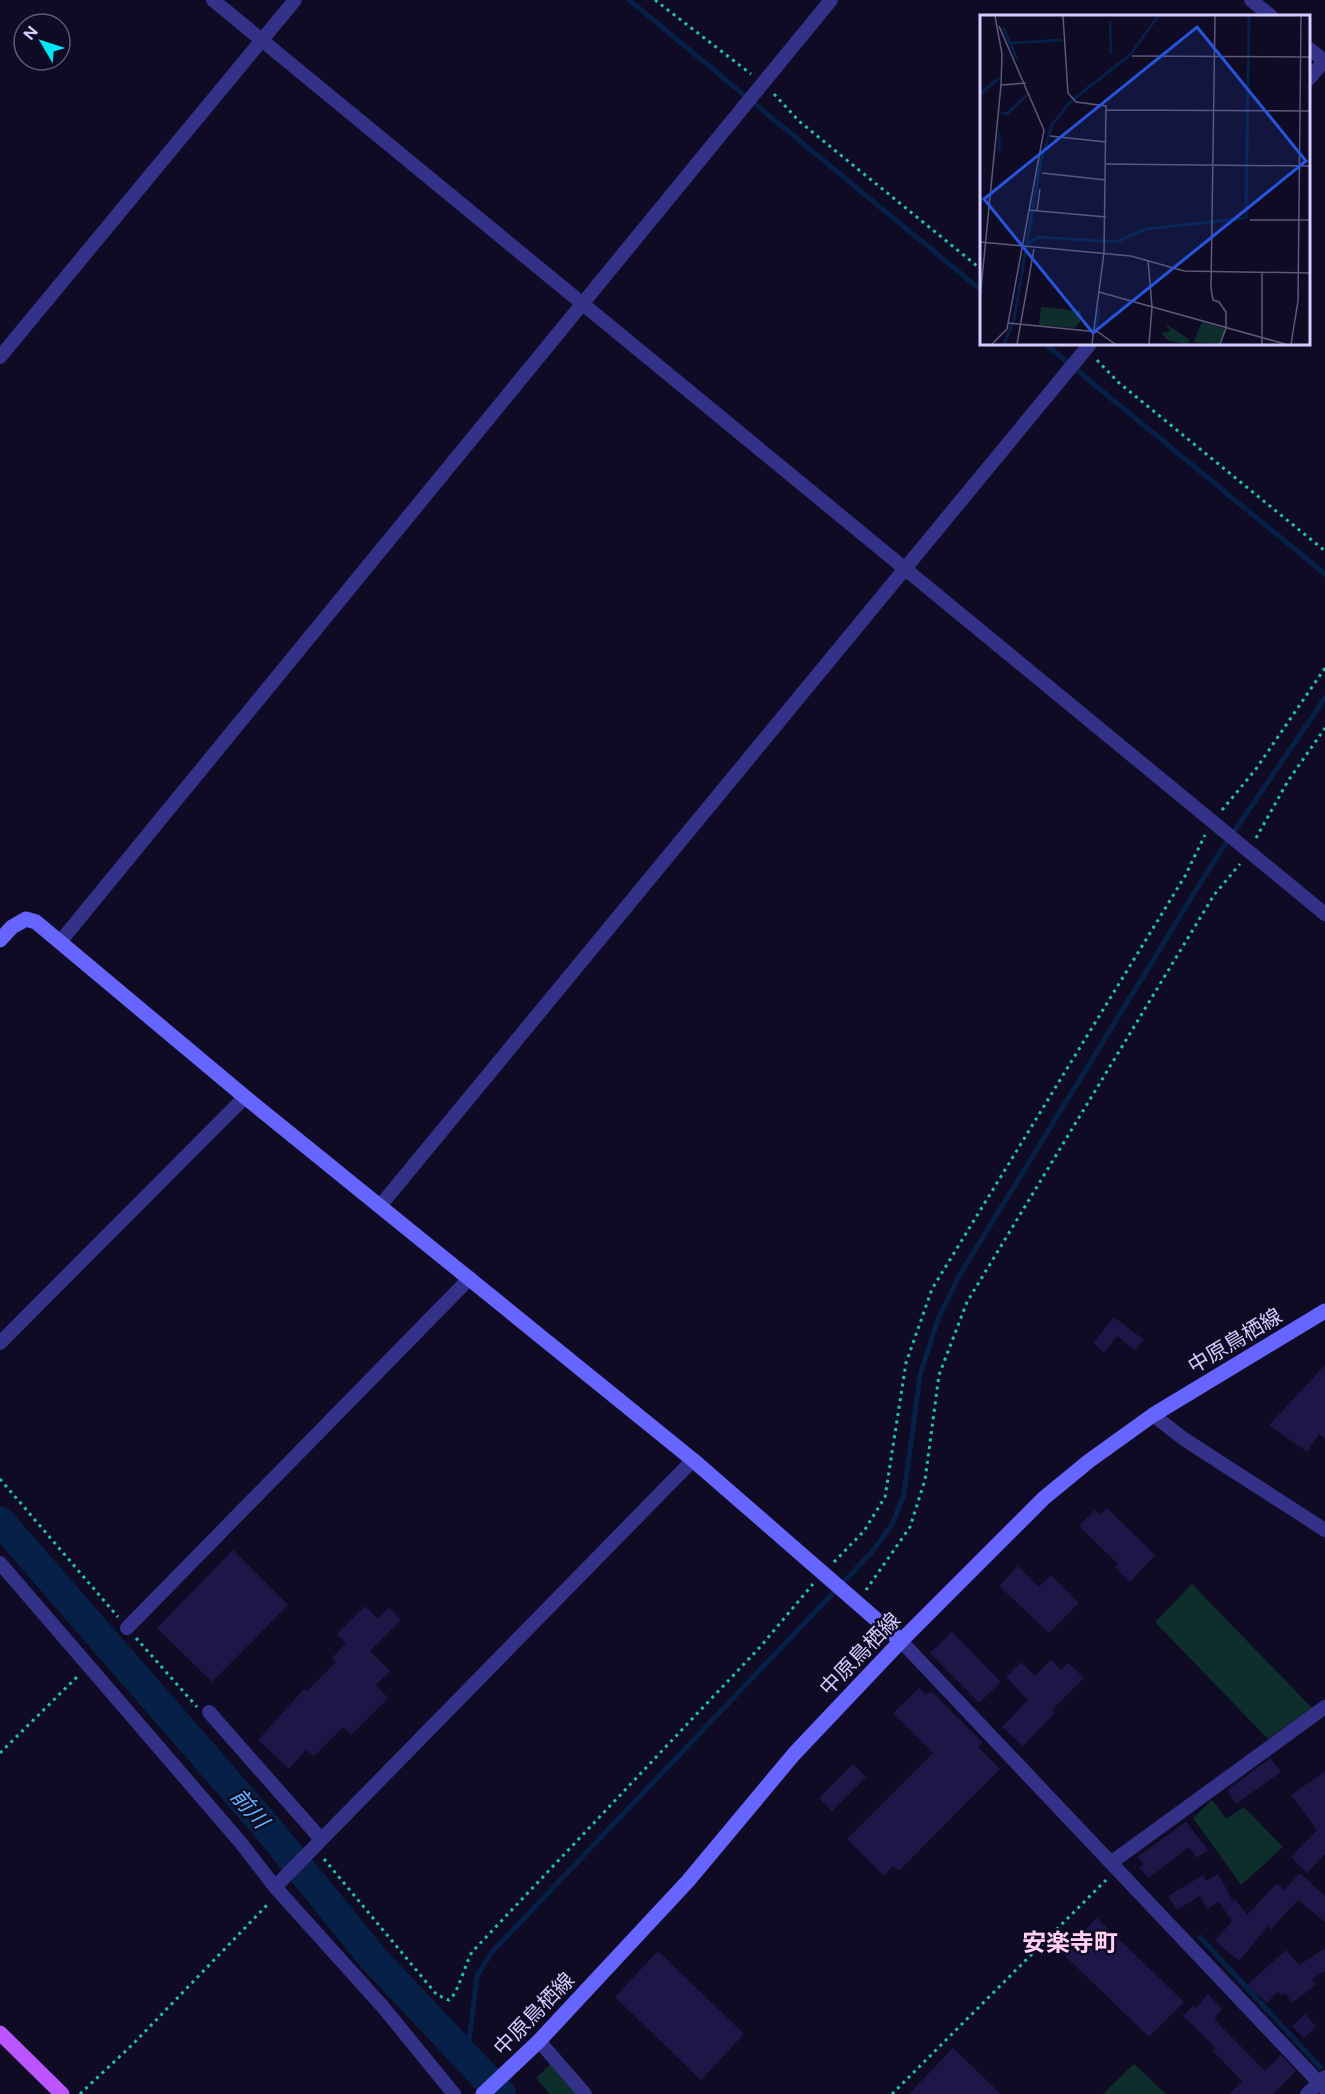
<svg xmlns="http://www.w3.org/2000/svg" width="1325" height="2094" viewBox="0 0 1325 2094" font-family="Figtree,'Noto Sans JP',sans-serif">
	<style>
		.green { fill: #0e2e2c }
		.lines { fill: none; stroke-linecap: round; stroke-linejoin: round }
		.stream { stroke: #062048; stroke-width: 5 }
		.river { stroke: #062048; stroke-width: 30 }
		.building { fill: #1e1647 }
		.path { stroke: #22c0b3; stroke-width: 3; stroke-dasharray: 3 4.5; stroke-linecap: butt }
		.street { stroke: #333288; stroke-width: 14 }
		.secondary { stroke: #6665ff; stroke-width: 15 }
		.primary { stroke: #bc55ff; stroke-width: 15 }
		.labels { text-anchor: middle; stroke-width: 5; stroke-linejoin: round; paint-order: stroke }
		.street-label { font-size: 21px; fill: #d3ceff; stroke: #0f0b24 }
		.water-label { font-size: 22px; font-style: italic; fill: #5cb7ff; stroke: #0f0b24 }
		.quarter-label { font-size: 24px; font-weight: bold; fill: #ffd0ef; stroke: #0f0b24 }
		.inset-river { fill: none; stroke: #062048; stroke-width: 3 }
		.inset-road { fill: none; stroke: #5d597c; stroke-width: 1.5 }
		.view { fill: #2654da; fill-opacity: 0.15; stroke: #2654da; stroke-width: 3 }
		.inset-edge { fill: none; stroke: #d3ceff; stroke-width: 3 }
	</style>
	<rect width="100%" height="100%" fill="#0f0b24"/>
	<g class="green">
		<polygon points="1192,1584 1312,1708 1268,1739 1155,1622"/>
		<polygon points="1212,1800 1226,1819 1244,1807 1283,1847 1241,1885 1193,1818"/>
		<polygon points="553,2062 580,2094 550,2094 536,2078"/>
		<polygon points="1134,2064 1166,2094 1103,2094"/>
	</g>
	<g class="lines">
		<g class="stream">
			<polyline points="629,0 982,291"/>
			<polyline points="1045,344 1325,574"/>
			<polyline points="1200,1937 1320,2067"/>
			<polyline points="483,2073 469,2041 477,1976 492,1952 872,1552 893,1523 904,1494 920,1375 938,1319 959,1276 1214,861 1325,698"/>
		</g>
		<polyline class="river" points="0,1521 270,1831 372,1957 501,2094"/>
	</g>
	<g class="building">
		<polygon points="1114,1317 1144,1340 1135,1350 1117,1336 1104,1353 1093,1343"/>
		<polygon points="1325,1365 1325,1439 1319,1434 1307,1452 1269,1425"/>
		<polygon points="1107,1508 1155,1555 1130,1582 1115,1567 1118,1564 1079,1526 1095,1510 1100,1515"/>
		<polygon points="233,1550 288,1605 212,1682 157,1628"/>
		<polygon points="1018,1566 1039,1587 1051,1575 1079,1603 1049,1633 999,1586"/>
		<polygon points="365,1606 378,1619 389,1608 401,1620 370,1651 390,1671 376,1685 388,1698 351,1735 343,1727 314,1756 306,1750 289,1769 258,1740 304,1689 307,1691 336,1662 332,1658 346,1643 337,1634"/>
		<polygon points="952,1632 1001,1682 979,1703 930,1653"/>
		<polygon points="1051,1659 1061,1670 1068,1663 1084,1678 1052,1710 1055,1713 1023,1746 1002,1727 1028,1700 1006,1677 1021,1662 1035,1676"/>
		<polygon points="919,1688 926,1695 931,1691 983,1743 978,1747 1000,1769 899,1871 893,1866 884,1876 847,1839 933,1753 893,1713"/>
		<polygon points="1270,1758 1281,1772 1236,1804 1227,1790"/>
		<polygon points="853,1764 866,1777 832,1811 819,1798"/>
		<polygon points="1325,1771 1325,1854 1307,1873 1291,1857 1317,1830 1291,1795"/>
		<polygon points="1186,1822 1208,1850 1197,1858 1189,1847 1149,1878 1139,1868 1144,1864 1137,1857"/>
		<polygon points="1300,1873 1325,1896 1325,1922 1298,1900 1271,1929 1268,1926 1239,1961 1215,1941 1232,1921 1219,1902 1207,1909 1200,1896 1177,1910 1168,1896 1203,1875 1206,1881 1218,1874 1233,1901 1235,1899 1247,1915 1277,1883 1284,1890"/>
		<polygon points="1097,1918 1184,2002 1149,2037 1062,1953"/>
		<polygon points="1325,1948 1325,1971 1312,1979 1316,1985 1292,2003 1285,1993 1281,1996 1278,1991 1267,2003 1247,1985 1286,1950 1299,1965"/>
		<polygon points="658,1951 744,2034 701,2080 615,1997"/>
		<polygon points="1208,1994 1222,2009 1214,2019 1265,2071 1281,2055 1296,2071 1273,2094 1230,2094 1242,2081 1213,2051 1216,2048 1183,2016 1194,2005 1196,2008"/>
		<polygon points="1305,2014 1316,2026 1304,2038 1292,2026"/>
		<polygon points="953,2048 1001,2094 909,2094"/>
	</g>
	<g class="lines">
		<g class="path">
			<polyline points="655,0 751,74"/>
			<polyline points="774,94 800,122 982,270"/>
			<polyline points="1097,360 1118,382 1325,551"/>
			<polyline points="1222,810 1256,769 1325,668"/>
			<polyline points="1256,838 1288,781 1325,728"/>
			<polyline points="0,1479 118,1617"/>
			<polyline points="834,1562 864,1531 885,1497 906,1363 932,1289 1185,876 1205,835"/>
			<polyline points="866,1590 910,1527 925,1480 939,1375 967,1302 1214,895 1240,864"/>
			<polyline points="136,1638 197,1707"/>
			<polyline points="0,1753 79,1675"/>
			<path d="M324,1859L437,1995L449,2000C458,1994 465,1964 472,1952L761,1646L813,1584"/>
			<polyline points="80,2094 133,2044 269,1903"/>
			<polyline points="892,2094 1106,1880"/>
		</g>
		<g class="street">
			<polyline points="213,0 1325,914"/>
			<polyline points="1251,0 1271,16"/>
			<polyline points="1308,48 1325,61"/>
			<polyline points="1308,80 1325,60"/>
			<polyline points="0,357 295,0"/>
			<polyline points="60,942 831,0"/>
			<polyline points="380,1206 1090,344"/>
			<polyline points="0,1343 245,1097"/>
			<polyline points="1153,1415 1184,1439 1325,1530"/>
			<polyline points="0,1563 241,1843 275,1887 383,2007 454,2094"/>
			<polyline points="127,1628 470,1278"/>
			<polyline points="901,1641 1325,2089"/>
			<polyline points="209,1712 320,1838"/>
			<polyline points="1112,1862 1325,1707"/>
			<polyline points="275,1887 693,1460"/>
			<polyline points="539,2041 585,2094"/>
			<polyline points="1307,2094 1325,2077"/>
		</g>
		<g class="secondary">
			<polyline points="0,940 12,927 26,919 36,922 245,1097 693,1460 901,1641"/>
			<polyline points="483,2094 539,2041 688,1881 794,1754 901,1641 1044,1498 1089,1461 1153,1415 1325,1311"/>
		</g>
		<polyline class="primary" points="0,2033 62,2094"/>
	</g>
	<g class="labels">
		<g class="street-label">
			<text transform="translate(1235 1341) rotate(-31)" y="7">中原鳥栖線</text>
			<text transform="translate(860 1654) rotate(-46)" y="7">中原鳥栖線</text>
			<text transform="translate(534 2014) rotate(-46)" y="7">中原鳥栖線</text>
		</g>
		<g class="water-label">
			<text transform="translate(250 1808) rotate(49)" y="8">前川</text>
		</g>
		<g class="quarter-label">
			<text x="1070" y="1951">安楽寺町</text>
		</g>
	</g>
	<g transform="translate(980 15)">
		<rect width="330" height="330" fill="#0f0b24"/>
		<path d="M61,292L101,296L100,307L94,313L59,310ZM222,307L245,314L239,329L214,327ZM185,308L210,325L207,329L189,326L181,318L190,316Z" fill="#0e2e2c"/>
		<path class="inset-river" d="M130,6L131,39M23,12L37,44M30,28L82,25M0,79L19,63M21,98L27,99L48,79M19,136V117M47,229L59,222L136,227L166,214L266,203L269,1M116,316L119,293M24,329L34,305L61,145L72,110L91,86L150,40L178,1"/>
		<path class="inset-road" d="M83,1L88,78L96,87L126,91L124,238L112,329M235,1L231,273L233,285L239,287L246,297V313L240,329M152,41L330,42M21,70L46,68M126,95L330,96M70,121L126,127M126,149L330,151M62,158L126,165M48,195L126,202M57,195L60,174M270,205H330M0,227L151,241L204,256L330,258M168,245L172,292L169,329M119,277L305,329M0,284L21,70L22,39L15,1M28,308L118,317L135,329M12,329L27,314L64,115L19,11M37,329L54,234M282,329V257M311,329L318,286L321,1"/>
		<path class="view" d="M217,12L326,146L113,318L4,184Z"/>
		<rect width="330" height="330" class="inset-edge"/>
	</g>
	<g transform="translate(42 42) rotate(309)"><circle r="28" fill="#0f0b24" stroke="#5d597c" stroke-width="1.5"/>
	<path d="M0-4.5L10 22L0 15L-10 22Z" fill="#00e6f9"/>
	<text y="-9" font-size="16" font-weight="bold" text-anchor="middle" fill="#d3ceff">N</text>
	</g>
</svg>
